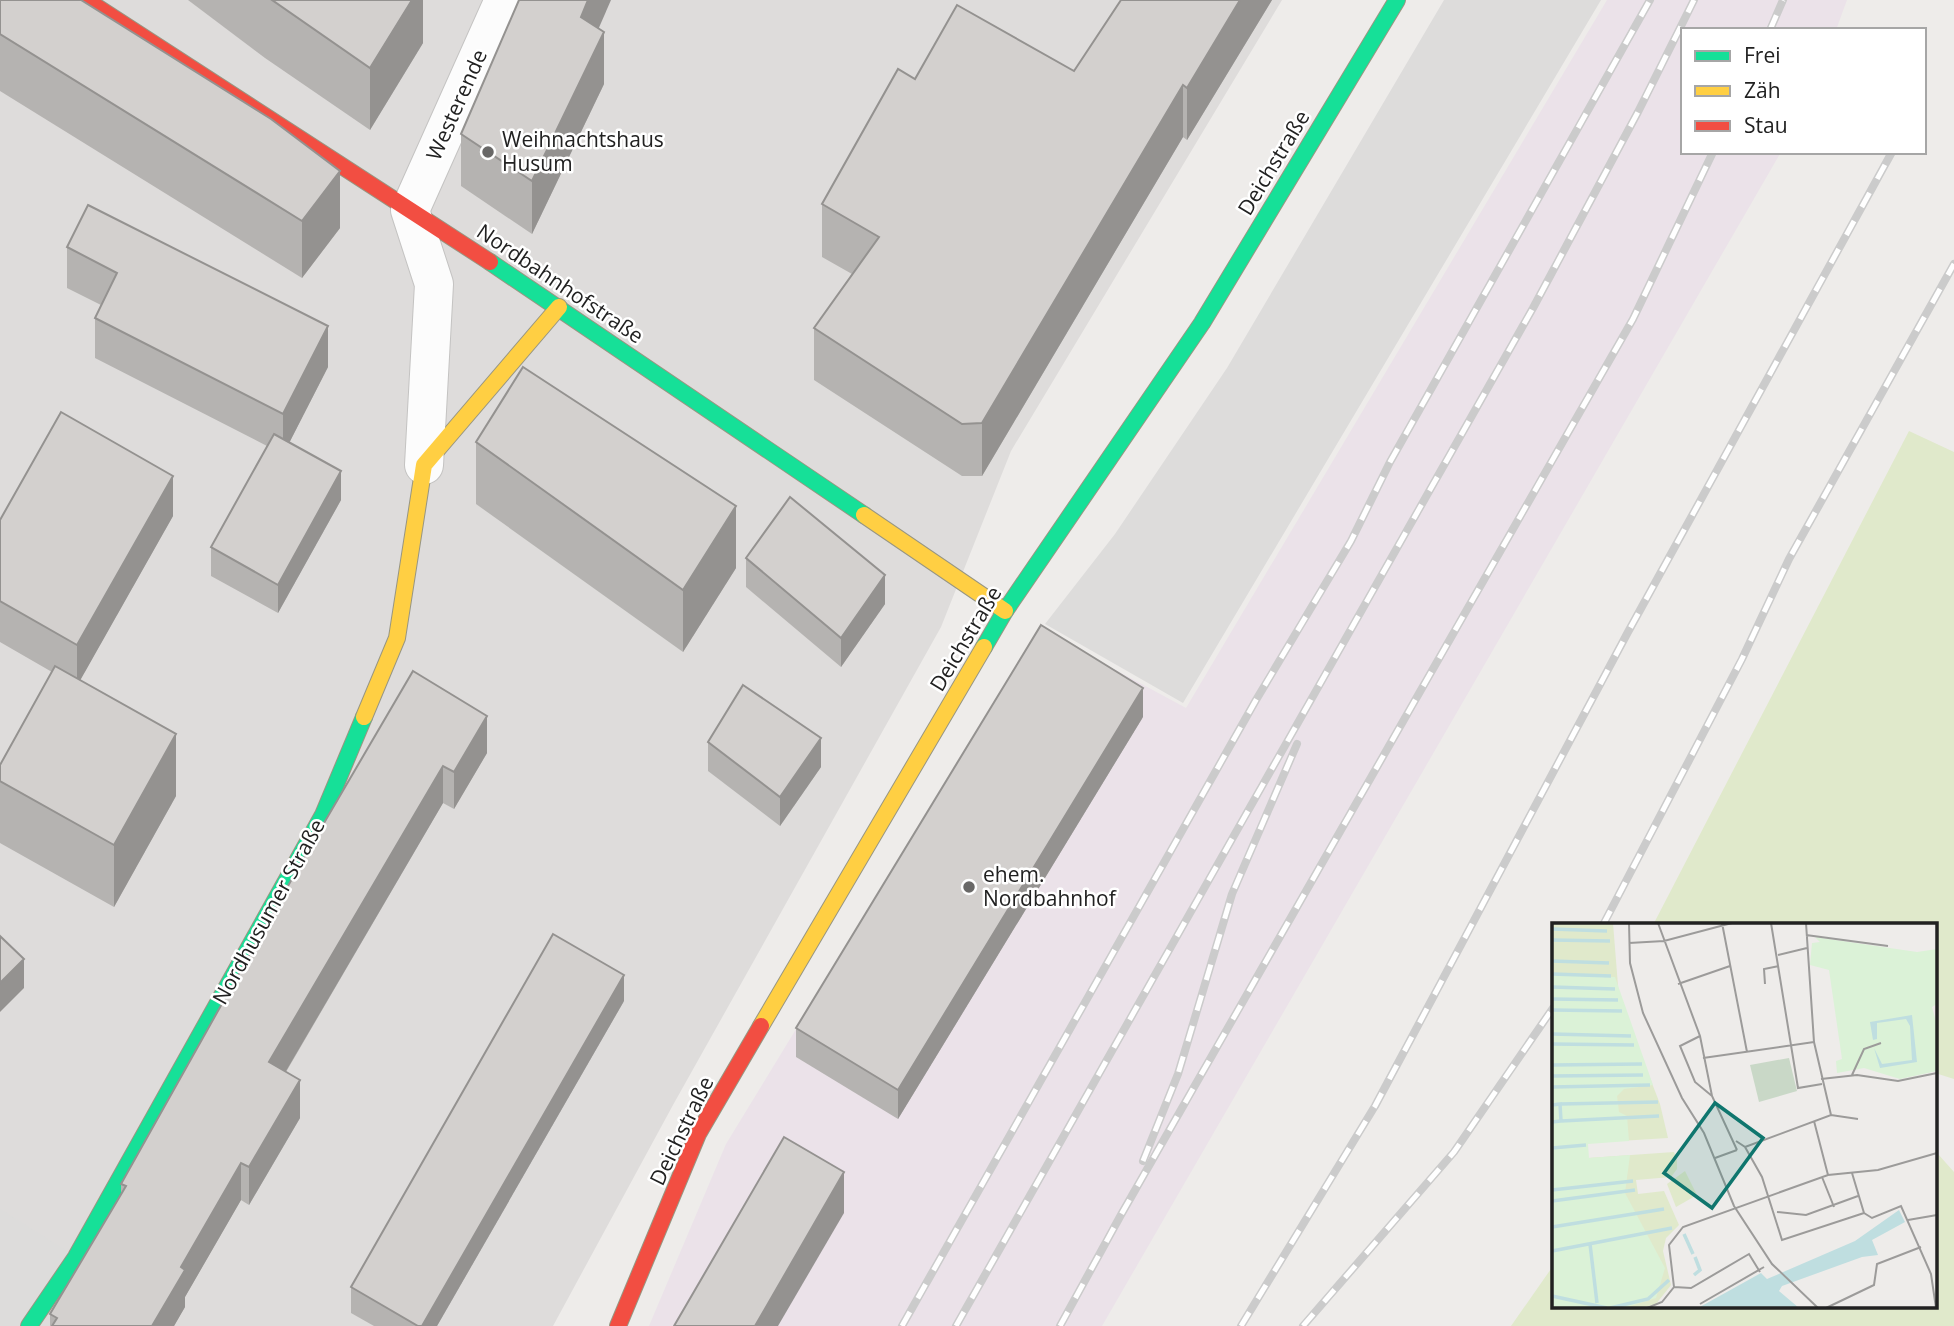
<svg xmlns="http://www.w3.org/2000/svg" width="1954" height="1326" viewBox="0 0 1954 1326" font-family="'Open Sans',sans-serif">
	<style>
		.residential { fill: #dedcdb }
		.industrial { fill: #ebe2e9 }
		.religious { fill: #dddcdb }
		.grass { fill: #e0e9cb }
		.lines { fill: none; stroke-linecap: round; stroke-linejoin: round }
		.street-casing { stroke: #c4c3c2; stroke-width: 40 }
		.fast-casing { stroke: #989682; stroke-width: 18 }
		.slow-casing { stroke: #989682; stroke-width: 18 }
		.jam-casing { stroke: #989682; stroke-width: 18 }
		.street { stroke: #fcfcfc; stroke-width: 38 }
		.fast { stroke: #16e098; stroke-width: 16 }
		.slow { stroke: #ffcf43; stroke-width: 16 }
		.jam { stroke: #f24e42; stroke-width: 16 }
		.rail-casing { stroke: #cbcbcb; stroke-width: 8 }
		.rail { stroke: #fff; stroke-width: 5; stroke-dasharray: 16; stroke-linecap: butt }
		.wall { fill: #b5b3b1 }
		.shaded-wall { fill: #949290 }
		.building { fill: #d3d0ce; stroke: #949290; stroke-width: 2 }
		.poi-dot { fill: #696867; stroke: #fff; stroke-width: 2.5 }
		.labels { text-anchor: middle; stroke-width: 5; stroke-linejoin: round; paint-order: stroke }
		.street-label { font-size: 21px; fill: #212121; stroke: #fff }
		.poi-label { font-size: 21px; fill: #212121; stroke: #fff; text-anchor: start }
		.inset-river { fill: none; stroke: #bfdee0; stroke-width: 3.5 }
		.inset-road { fill: none; stroke: #9c9b9a; stroke-width: 2 }
		.view { fill: #0f766e; fill-opacity: 0.15; stroke: #0f766e; stroke-width: 3.5 }
		.inset-edge { fill: none; stroke: #212121; stroke-width: 3.5 }
	</style>
	<rect width="100%" height="100%" fill="#eeecea"/>
	<polygon class="residential" points="0,0 1282,0 1011,451 941,627 673,1105 553,1326 0,1326"/>
	<polygon class="industrial" points="1607,0 1847,0 1836,30 1683,30 1683,152 1781,152 1102,1326 649,1326 726,1144 1040,629 1186,708"/>
	<g class="religious">
		<polygon points="1444,0 1601,0 1183,703 1045,624 1115,534 1227,368"/>
		<polygon points="0,1209 76,1257 29,1326 0,1326"/>
	</g>
	<g class="grass">
		<polygon points="1909,431 1954,452 1954,1079 1935,1073 1935,925 1653,925"/>
		<polygon points="1935,1153 1938,1154 1954,1172 1954,1326 1511,1326 1553,1266 1553,1307 1935,1307"/>
	</g>
	<g class="lines">
		<g class="street-casing">
			<polyline id="street" points="424,465 434,284 410,210 504,0"/>
		</g>
		<g class="fast-casing">
			<g id="fast">
				<polyline points="490,262 864,515"/>
				<polyline points="984,647 1005,611 1202,323 1397,0"/>
				<polyline points="29,1326 76,1257 323,815 364,717"/>
			</g>
		</g>
		<g class="slow-casing">
			<g id="slow">
				<polyline points="864,515 1005,611"/>
				<polyline points="364,717 397,638 424,465 559,307"/>
				<polyline points="761,1026 984,647"/>
			</g>
		</g>
		<g class="jam-casing">
			<g id="jam">
				<polyline points="86,0 490,262"/>
				<polyline points="618,1326 698,1134 761,1026"/>
			</g>
		</g>
		<use href="#street" class="street"/>
		<use href="#fast" class="fast"/>
		<use href="#slow" class="slow"/>
		<use href="#jam" class="jam"/>
		<g class="rail-casing">
			<g id="rail">
				<polyline points="1770,30 1783,0"/>
				<polyline points="1603,925 1742,659 1789,559 1954,264"/>
				<polyline points="1143,1161 1178,1074 1232,894 1297,744"/>
				<polyline points="902,1326 1256,700 1351,541 1390,462 1650,0"/>
				<polyline points="956,1326 1533,308 1638,112 1694,0"/>
				<polyline points="1060,1326 1122,1213 1633,319 1713,152"/>
				<polyline points="1241,1326 1375,1106 1628,632 1892,152"/>
				<polyline points="1303,1326 1454,1152 1553,1008"/>
			</g>
		</g>
		<use href="#rail" class="rail"/>
	</g>
	<g class="wall">
		<polygon points="0,0 340,228 302,278 0,91"/>
		<polygon points="188,0 423,0 423,43 370,130 265,58"/>
		<polygon points="1121,0 1272,0 1187,140 1183,137 982,476 962,476 814,380 814,328 852,274 822,257 822,204 915,79 1074,71"/>
		<polygon points="599,29 604,84 532,234 461,186 461,134"/>
		<polygon points="67,247 328,367 289,443 341,500 278,613 211,576 211,547 267,446 95,358 95,318 101,305 67,288"/>
		<polygon points="476,442 736,568 683,652 476,504"/>
		<polygon points="173,516 80,680 176,796 114,907 0,843 0,765 52,672 0,642 0,520"/>
		<polygon points="746,558 885,604 841,667 746,587"/>
		<polygon points="413,671 487,753 454,809 443,803 286,1072 300,1118 249,1205 241,1200 185,1297 185,1307 174,1326 50,1326 50,1314 121,1194 121,1184"/>
		<polygon points="1143,717 898,1119 796,1057 796,1028"/>
		<polygon points="708,742 821,767 780,826 708,771"/>
		<polygon points="624,1001 437,1326 374,1326 351,1313 351,1287"/>
	</g>
	<g class="shaded-wall">
		<polygon points="412,0 423,0 423,43 370,130 370,68"/>
		<polygon points="588,0 611,0 581,69 581,17"/>
		<polygon points="1240,0 1272,0 1187,140 1187,88"/>
		<polygon points="604,32 604,84 532,234 532,181"/>
		<polygon points="1183,85 1183,137 982,476 982,423"/>
		<polygon points="340,171 340,228 302,278 302,221"/>
		<polygon points="328,326 328,367 283,455 283,414"/>
		<polygon points="341,471 341,500 278,613 278,585"/>
		<polygon points="173,476 173,516 77,686 77,645"/>
		<polygon points="736,506 736,568 683,652 683,590"/>
		<polygon points="885,575 885,604 841,667 841,638"/>
		<polygon points="1143,688 1143,717 898,1119 898,1090"/>
		<polygon points="487,716 487,753 454,809 454,772"/>
		<polygon points="176,734 176,796 114,907 114,845"/>
		<polygon points="821,738 821,767 780,826 780,797"/>
		<polygon points="443,766 443,803 269,1100 269,1062"/>
		<polygon points="24,959 24,988 0,1012 0,983"/>
		<polygon points="624,975 624,1001 437,1326 422,1326"/>
		<polygon points="300,1080 300,1118 249,1205 249,1167"/>
		<polygon points="241,1163 241,1200 185,1297 185,1307 174,1326 152,1326 181,1267"/>
		<polygon points="844,1172 844,1213 778,1326 755,1326"/>
	</g>
	<g class="building">
		<polygon points="0,0 81,0 271,119 340,171 302,221 0,34"/>
		<polygon points="272,0 412,0 370,68"/>
		<polygon points="519,0 588,0 581,17 604,32 532,181 461,134"/>
		<polygon points="1121,0 1240,0 1187,88 1183,85 982,423 962,424 814,328 879,237 822,204 898,69 915,79 957,5 1074,71"/>
		<polygon points="88,205 328,326 283,414 95,318 117,273 67,247"/>
		<polygon points="523,367 736,506 683,590 476,442"/>
		<polygon points="61,412 173,476 77,645 0,601 0,520"/>
		<polygon points="274,434 341,471 278,585 211,547"/>
		<polygon points="790,497 885,575 841,638 746,558"/>
		<polygon points="1041,625 1143,688 898,1090 796,1028"/>
		<polygon points="55,666 176,734 114,845 0,781 0,765"/>
		<polygon points="413,671 487,716 454,772 443,766 269,1062 300,1080 249,1167 241,1163 181,1267 185,1270 152,1326 52,1326 57,1318 50,1314 126,1186 121,1184 307,852"/>
		<polygon points="743,685 821,738 780,797 708,742"/>
		<polygon points="553,934 624,975 422,1326 418,1326 351,1287"/>
		<polygon points="0,936 24,959 0,983"/>
		<polygon points="784,1137 844,1172 755,1326 674,1326"/>
	</g>
	<g class="poi-dot">
		<circle cx="488" cy="152" r="7"/>
		<circle cx="969" cy="887" r="7"/>
	</g>
	<g class="labels">
		<g class="street-label">
			<text transform="translate(457 105) rotate(-66)" y="7">Westerende</text>
			<text transform="translate(1274 163) rotate(-59)" y="7">Deichstraße</text>
			<text transform="translate(560 284) rotate(34)" y="7">Nordbahnhofstraße</text>
			<text transform="translate(966 639) rotate(-59)" y="7">Deichstraße</text>
			<text transform="translate(269 912) rotate(-61)" y="7">Nordhusumer Straße</text>
			<text transform="translate(682 1131) rotate(-64)" y="7">Deichstraße</text>
		</g>
		<g class="poi-label">
			<text x="502" y="147">Weihnachtshaus<tspan x="502" dy="24">Husum</tspan></text>
			<text x="983" y="882">ehem.<tspan x="983" dy="24">Nordbahnhof</tspan></text>
		</g>
	</g>
	<g transform="translate(1552 923)">
		<rect width="385" height="385" fill="#eeecea"/>
		<path d="M0,0H61L67,75L108,181L116,215L36,220V235L122,229L125,237V246L119,254L84,257L86,271L112,268L127,302L114,315L111,328L119,362L104,381L89,385H0ZM133,248L145,272L124,284L115,261Z" fill="#e0e9cb"/>
		<path d="M237,135L245,168L207,179L198,142Z" fill="#c9d8c7"/>
		<path d="M263,14L365,29L385,26V81L380,84L385,102V148L348,156L312,145L285,150L284,138L290,136L277,47L258,42L260,20L268,19ZM0,52L63,54L101,162L72,166L65,173L67,189L75,193L77,218L36,221L37,235L78,232L73,270L113,345L104,375L72,385H0Z" fill="#dbf2d7"/>
		<path d="M360,92L365,139L328,145L322,125L330,141L360,137L358,103L354,96L325,100V116L321,117L318,99ZM347,287L353,299L320,317L326,332L310,334L230,363L227,368L247,385H146L209,350L215,356L303,318Z" fill="#bfdee0"/>
		<path class="inset-river" d="M0,6L55,8M0,17L58,18M0,38L57,40M0,51L59,53M0,64L63,66M0,76L66,77M0,87L70,88M0,111L79,113M0,121L82,122M0,142L90,141M0,153L91,152M0,164L98,162M8,181L106,179M0,182L8,181L9,198L0,199M9,198L107,193M0,225L34,222M0,267L81,258M0,278L83,267M0,304L112,286M132,311L141,331M38,321L45,380M0,328L120,305M142,352L148,347L143,334M0,373L55,385M58,385L96,376L117,357"/>
		<path class="inset-road" d="M77,0L78,40L91,90L130,175L152,210L182,283L220,341L266,385M106,0L148,113L160,173L185,227M170,0L195,129M219,0L246,165L270,161M254,0L262,119L279,192M254,12L336,23M77,20L112,18L180,0M226,32L255,25M126,61L178,43M213,61L212,46L227,43M148,113L128,123L143,159L160,173M151,135L262,119M300,152L312,126L329,120M269,156L305,152L346,158L385,150M262,198L276,252M184,218L193,224L210,254L230,317L312,290M193,224L279,192L306,196M163,235L185,227M300,250L312,290M270,254L282,284M225,289L254,292L306,273M312,290L320,295L349,283L379,351L384,385M356,297L385,292M122,364L139,365L197,331L208,349M148,381L212,344M95,385L110,379L122,364L117,322L131,304L276,252L326,247L385,230M274,385L322,362L325,341L369,324"/>
		<path class="view" d="M163,180L211,215L160,285L112,250Z"/>
		<rect width="385" height="385" class="inset-edge"/>
	</g>
	<rect x="1681" y="28" width="245" height="126" fill="#ffffff" stroke="#a6a6a6" stroke-width="2"/>
	<rect x="1695" y="51" width="35" height="10" fill="#16e098" stroke="#a6a6a6" stroke-width="2"/>
	<text x="1744" y="63" font-size="21" fill="#212121">Frei</text>
	<rect x="1695" y="86" width="35" height="10" fill="#ffcf43" stroke="#a6a6a6" stroke-width="2"/>
	<text x="1744" y="98" font-size="21" fill="#212121">Zäh</text>
	<rect x="1695" y="121" width="35" height="10" fill="#f24e42" stroke="#a6a6a6" stroke-width="2"/>
	<text x="1744" y="133" font-size="21" fill="#212121">Stau</text>
</svg>
